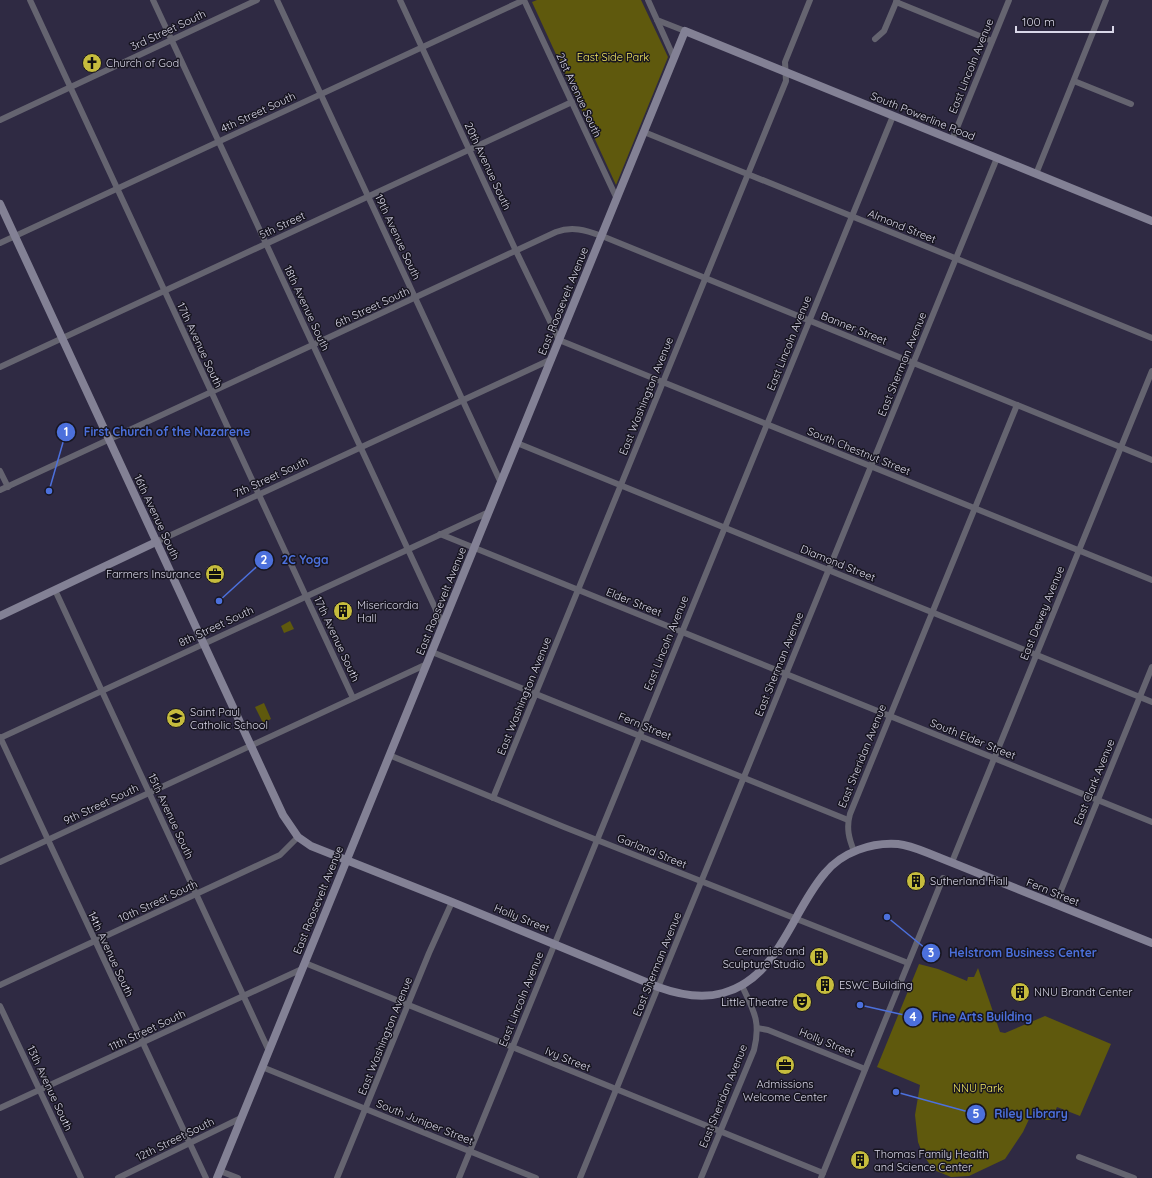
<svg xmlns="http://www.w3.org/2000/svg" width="1152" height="1178" viewBox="0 0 1152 1178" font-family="Quicksand,sans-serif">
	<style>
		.green { fill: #5f590d }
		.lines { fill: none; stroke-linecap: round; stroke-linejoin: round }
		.street { stroke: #656470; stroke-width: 6 }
		.secondary { stroke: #838195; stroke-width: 8 }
		.labels { text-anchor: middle; stroke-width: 3; stroke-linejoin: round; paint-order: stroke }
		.street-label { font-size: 11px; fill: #d9d7e8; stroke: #171520 }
		.park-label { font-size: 11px; fill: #f4e960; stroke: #171520 }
		.poi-label { font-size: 11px; fill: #d9d7e8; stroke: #171520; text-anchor: start }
		.leader { fill: none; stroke: #4c70dc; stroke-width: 1.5 }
		.callout-dot { fill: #4c70dc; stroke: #171520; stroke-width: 1.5 }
		.mark-label { font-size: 12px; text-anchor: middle; font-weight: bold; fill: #fff }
		.callout-label { font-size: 12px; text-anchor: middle; font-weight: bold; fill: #4c70dc; stroke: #171520; stroke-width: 3; stroke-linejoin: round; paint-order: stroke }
	</style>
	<rect width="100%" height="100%" fill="#2f2a43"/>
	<g class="green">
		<polygon points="537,0 641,0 668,57 616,185 532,2"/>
		<polygon points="290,621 294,629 284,633 281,626"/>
		<polygon points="264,703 271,719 263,723 255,707"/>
		<polygon points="919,964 938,969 967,981 968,977 974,977 978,968 1000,1032 1005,1033 1045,1016 1111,1044 1080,1116 1057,1107 1051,1120 1046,1120 1031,1115 1023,1132 1005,1159 969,1176 951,1177 934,1170 923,1155 918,1142 915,1115 920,1085 877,1067"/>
	</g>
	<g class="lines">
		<g class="street">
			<polyline points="30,0 353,698"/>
			<polyline points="153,0 443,625"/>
			<polyline points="277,0 501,483"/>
			<polyline points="400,0 516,251 559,340 1152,580"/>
			<polyline points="524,0 617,199"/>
			<polyline points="648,0 657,20 685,31"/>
			<polyline points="896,2 992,41"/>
			<polyline points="657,20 674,58"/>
			<polyline points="875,39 884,31 897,0"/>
			<polyline points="1074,81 1131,104"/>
			<polyline points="0,120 257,0"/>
			<polyline points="644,132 1152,338"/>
			<polyline points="952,140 1009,0"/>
			<polyline points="1036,174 1106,0"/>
			<polyline points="0,243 524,0"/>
			<polyline points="0,367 572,102"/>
			<polyline points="517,443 1152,702"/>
			<polyline points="0,471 8,487"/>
			<path d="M0,490L556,232C572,226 585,230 602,236L1152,460"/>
			<polyline points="440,534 1152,822"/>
			<polyline points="156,542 552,359"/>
			<polyline points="55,590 269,1051"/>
			<polyline points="432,652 848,820"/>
			<polyline points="0,737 206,1178"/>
			<polyline points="0,738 489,512"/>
			<polyline points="389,755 564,827 908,963"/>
			<polyline points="493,798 786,81 785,62 810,0"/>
			<path d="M854,851C849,839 846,828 850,814L1017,405"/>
			<polyline points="0,862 427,664"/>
			<polyline points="952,862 1152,371"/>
			<polyline points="1055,905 1152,667"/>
			<polyline points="305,963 823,1173"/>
			<polyline points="0,985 280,855 298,837"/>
			<polyline points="0,1006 81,1178"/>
			<polyline points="757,1028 768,1030 865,1069"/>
			<polyline points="262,1067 536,1178"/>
			<polyline points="0,1108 302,969"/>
			<polyline points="1079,1157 1134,1178"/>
			<polyline points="220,1171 238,1178"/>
			<polyline points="118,1178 241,1118"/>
			<polyline points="337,1178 429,953 452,902"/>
			<polyline points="459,1178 893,116"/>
			<polyline points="580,1178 997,158"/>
			<path d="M701,1178L754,1050C761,1022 754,1011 742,986"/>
			<polyline points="821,1178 943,878"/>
		</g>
		<g class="secondary">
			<path d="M0,204L283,815L298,837L311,846L452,902L658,987C680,995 701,999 723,993C779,978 791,912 825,873C842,852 872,842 898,844C908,845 918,849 928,853L1152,943"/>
			<polyline points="0,616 156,542"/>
			<polyline points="217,1178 685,31 1152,221"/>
		</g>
	</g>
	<defs>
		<g id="church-disc" transform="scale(1)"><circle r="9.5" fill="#c6bc3d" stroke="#171520"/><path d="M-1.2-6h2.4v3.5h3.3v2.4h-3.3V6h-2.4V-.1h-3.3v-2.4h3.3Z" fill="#111"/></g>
		<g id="office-disc" transform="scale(1)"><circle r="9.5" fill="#c6bc3d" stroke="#171520"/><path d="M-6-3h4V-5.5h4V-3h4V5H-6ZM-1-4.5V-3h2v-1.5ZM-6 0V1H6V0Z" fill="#111"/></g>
		<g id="building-disc" transform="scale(1)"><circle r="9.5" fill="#c6bc3d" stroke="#171520"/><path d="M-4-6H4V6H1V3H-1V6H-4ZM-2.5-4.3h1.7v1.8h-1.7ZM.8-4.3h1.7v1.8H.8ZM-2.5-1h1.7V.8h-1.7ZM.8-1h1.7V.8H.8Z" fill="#111"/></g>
		<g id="school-disc" transform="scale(1)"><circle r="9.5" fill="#c6bc3d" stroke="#171520"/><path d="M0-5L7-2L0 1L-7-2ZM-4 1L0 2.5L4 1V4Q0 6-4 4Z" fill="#111"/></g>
		<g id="theatre-disc" transform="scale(1)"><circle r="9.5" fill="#c6bc3d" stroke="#171520"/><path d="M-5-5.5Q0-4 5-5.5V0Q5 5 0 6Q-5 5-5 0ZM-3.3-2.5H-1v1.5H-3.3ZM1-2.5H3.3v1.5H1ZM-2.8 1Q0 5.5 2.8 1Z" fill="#111"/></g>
	</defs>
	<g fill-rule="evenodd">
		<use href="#church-disc" x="92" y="63"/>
		<use href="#office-disc" x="215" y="574"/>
		<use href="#building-disc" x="343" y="611"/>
		<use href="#school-disc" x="176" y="718"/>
		<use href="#building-disc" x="916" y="881"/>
		<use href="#building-disc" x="819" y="957"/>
		<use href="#building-disc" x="825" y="985"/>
		<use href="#building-disc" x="1020" y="992"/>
		<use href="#theatre-disc" x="802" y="1002"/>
		<use href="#office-disc" x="785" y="1065"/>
		<use href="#building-disc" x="860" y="1160"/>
	</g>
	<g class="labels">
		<g class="street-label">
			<text transform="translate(168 30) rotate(-25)" y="4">3rd Street South</text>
			<text transform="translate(971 66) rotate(-68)" y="4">East Lincoln Avenue</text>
			<text transform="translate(579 95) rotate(65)" y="4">21st Avenue South</text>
			<text transform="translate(258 112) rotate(-25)" y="4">4th Street South</text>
			<text transform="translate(923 116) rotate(22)" y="4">South Powerline Road</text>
			<text transform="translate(488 166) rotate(65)" y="4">20th Avenue South</text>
			<text transform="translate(282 225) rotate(-25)" y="4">5th Street</text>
			<text transform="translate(902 226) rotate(22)" y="4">Almond Street</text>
			<text transform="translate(398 237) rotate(65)" y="4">19th Avenue South</text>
			<text transform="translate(563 301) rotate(-68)" y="4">East Roosevelt Avenue</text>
			<text transform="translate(372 307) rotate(-25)" y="4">6th Street South</text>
			<text transform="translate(307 308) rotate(65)" y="4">18th Avenue South</text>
			<text transform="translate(854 328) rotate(22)" y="4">Banner Street</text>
			<text transform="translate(789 343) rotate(-68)" y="4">East Lincoln Avenue</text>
			<text transform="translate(200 345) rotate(65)" y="4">17th Avenue South</text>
			<text transform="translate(902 364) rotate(-68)" y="4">East Sherman Avenue</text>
			<text transform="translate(646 396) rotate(-68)" y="4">East Washington Avenue</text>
			<text transform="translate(859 451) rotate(22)" y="4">South Chestnut Street</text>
			<text transform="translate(271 477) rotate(-25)" y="4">7th Street South</text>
			<text transform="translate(157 517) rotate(65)" y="4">16th Avenue South</text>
			<text transform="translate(838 563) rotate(22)" y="4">Diamond Street</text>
			<text transform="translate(441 601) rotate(-68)" y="4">East Roosevelt Avenue</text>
			<text transform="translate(634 602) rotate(22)" y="4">Elder Street</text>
			<text transform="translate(1042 613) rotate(-68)" y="4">East Dewey Avenue</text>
			<text transform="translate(216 626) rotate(-25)" y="4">8th Street South</text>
			<text transform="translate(337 639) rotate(65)" y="4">17th Avenue South</text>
			<text transform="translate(666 643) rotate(-68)" y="4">East Lincoln Avenue</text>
			<text transform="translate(779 664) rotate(-68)" y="4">East Sherman Avenue</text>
			<text transform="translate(524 696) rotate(-68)" y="4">East Washington Avenue</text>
			<text transform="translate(645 726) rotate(22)" y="4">Fern Street</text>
			<text transform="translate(973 739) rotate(22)" y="4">South Elder Street</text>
			<text transform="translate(862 756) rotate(-68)" y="4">East Sheridan Avenue</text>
			<text transform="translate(1094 782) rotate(-68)" y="4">East Clark Avenue</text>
			<text transform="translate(101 804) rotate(-25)" y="4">9th Street South</text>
			<text transform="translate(171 816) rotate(65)" y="4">15th Avenue South</text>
			<text transform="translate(652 851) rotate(22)" y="4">Garland Street</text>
			<text transform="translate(1053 892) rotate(22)" y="4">Fern Street</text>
			<text transform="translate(318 900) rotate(-68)" y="4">East Roosevelt Avenue</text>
			<text transform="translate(158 901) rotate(-25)" y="4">10th Street South</text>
			<text transform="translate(522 918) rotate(22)" y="4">Holly Street</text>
			<text transform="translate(111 954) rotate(65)" y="4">14th Avenue South</text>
			<text transform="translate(657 964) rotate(-68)" y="4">East Sherman Avenue</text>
			<text transform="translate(521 999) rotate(-68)" y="4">East Lincoln Avenue</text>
			<text transform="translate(147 1030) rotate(-25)" y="4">11th Street South</text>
			<text transform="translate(385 1036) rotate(-68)" y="4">East Washington Avenue</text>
			<text transform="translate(827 1042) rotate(22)" y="4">Holly Street</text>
			<text transform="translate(568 1059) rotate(22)" y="4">Ivy Street</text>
			<text transform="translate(50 1088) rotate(65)" y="4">13th Avenue South</text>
			<text transform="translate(723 1096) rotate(-68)" y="4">East Sheridan Avenue</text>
			<text transform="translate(425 1122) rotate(22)" y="4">South Juniper Street</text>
			<text transform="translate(175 1139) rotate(-26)" y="4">12th Street South</text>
		</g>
		<g class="park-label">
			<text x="613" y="61">East Side Park</text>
			<text x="978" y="1092">NNU Park</text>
		</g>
		<g class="poi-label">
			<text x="106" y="67">Church of God</text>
			<text x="201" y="578" text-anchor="end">Farmers Insurance</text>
			<text x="357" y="609">Misericordia<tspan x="357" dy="13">Hall</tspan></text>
			<text x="190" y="716">Saint Paul<tspan x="190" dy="13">Catholic School</tspan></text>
			<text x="930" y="885">Sutherland Hall</text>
			<text x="805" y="955" text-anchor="end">Ceramics and<tspan x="805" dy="13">Sculpture Studio</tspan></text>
			<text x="839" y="989">ESWC Building</text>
			<text x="1034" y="996">NNU Brandt Center</text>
			<text x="788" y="1006" text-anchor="end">Little Theatre</text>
			<text x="785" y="1088" text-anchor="middle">Admissions<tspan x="785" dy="13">Welcome Center</tspan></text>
			<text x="874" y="1158">Thomas Family Health<tspan x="874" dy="13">and Science Center</tspan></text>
		</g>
	</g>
	<path class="leader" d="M49 491L66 432M219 601L264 560M887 917L931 953M860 1005L913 1017M896 1092L976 1114"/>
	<g class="callout-dot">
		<circle cx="49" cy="491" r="4"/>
		<circle cx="219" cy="601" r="4"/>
		<circle cx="887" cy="917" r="4"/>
		<circle cx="860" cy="1005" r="4"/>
		<circle cx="896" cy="1092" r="4"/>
		<circle cx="66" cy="432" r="10"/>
		<circle cx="264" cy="560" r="10"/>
		<circle cx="931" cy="953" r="10"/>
		<circle cx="913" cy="1017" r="10"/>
		<circle cx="976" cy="1114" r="10"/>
	</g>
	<g class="mark-label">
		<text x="66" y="436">1</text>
		<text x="264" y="564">2</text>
		<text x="931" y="957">3</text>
		<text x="913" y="1021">4</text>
		<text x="976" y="1118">5</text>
	</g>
	<g class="callout-label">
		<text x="167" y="436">First Church of the Nazarene</text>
		<text x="305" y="564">2C Yoga</text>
		<text x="1023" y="957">Helstrom Business Center</text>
		<text x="982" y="1021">Fine Arts Building</text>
		<text x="1031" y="1118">Riley Library</text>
	</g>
	<path d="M1016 26v6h97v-6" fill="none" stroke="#d9d7e8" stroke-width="2"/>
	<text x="1022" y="26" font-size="12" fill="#d9d7e8" stroke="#171520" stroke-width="3" paint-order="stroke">100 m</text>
</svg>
